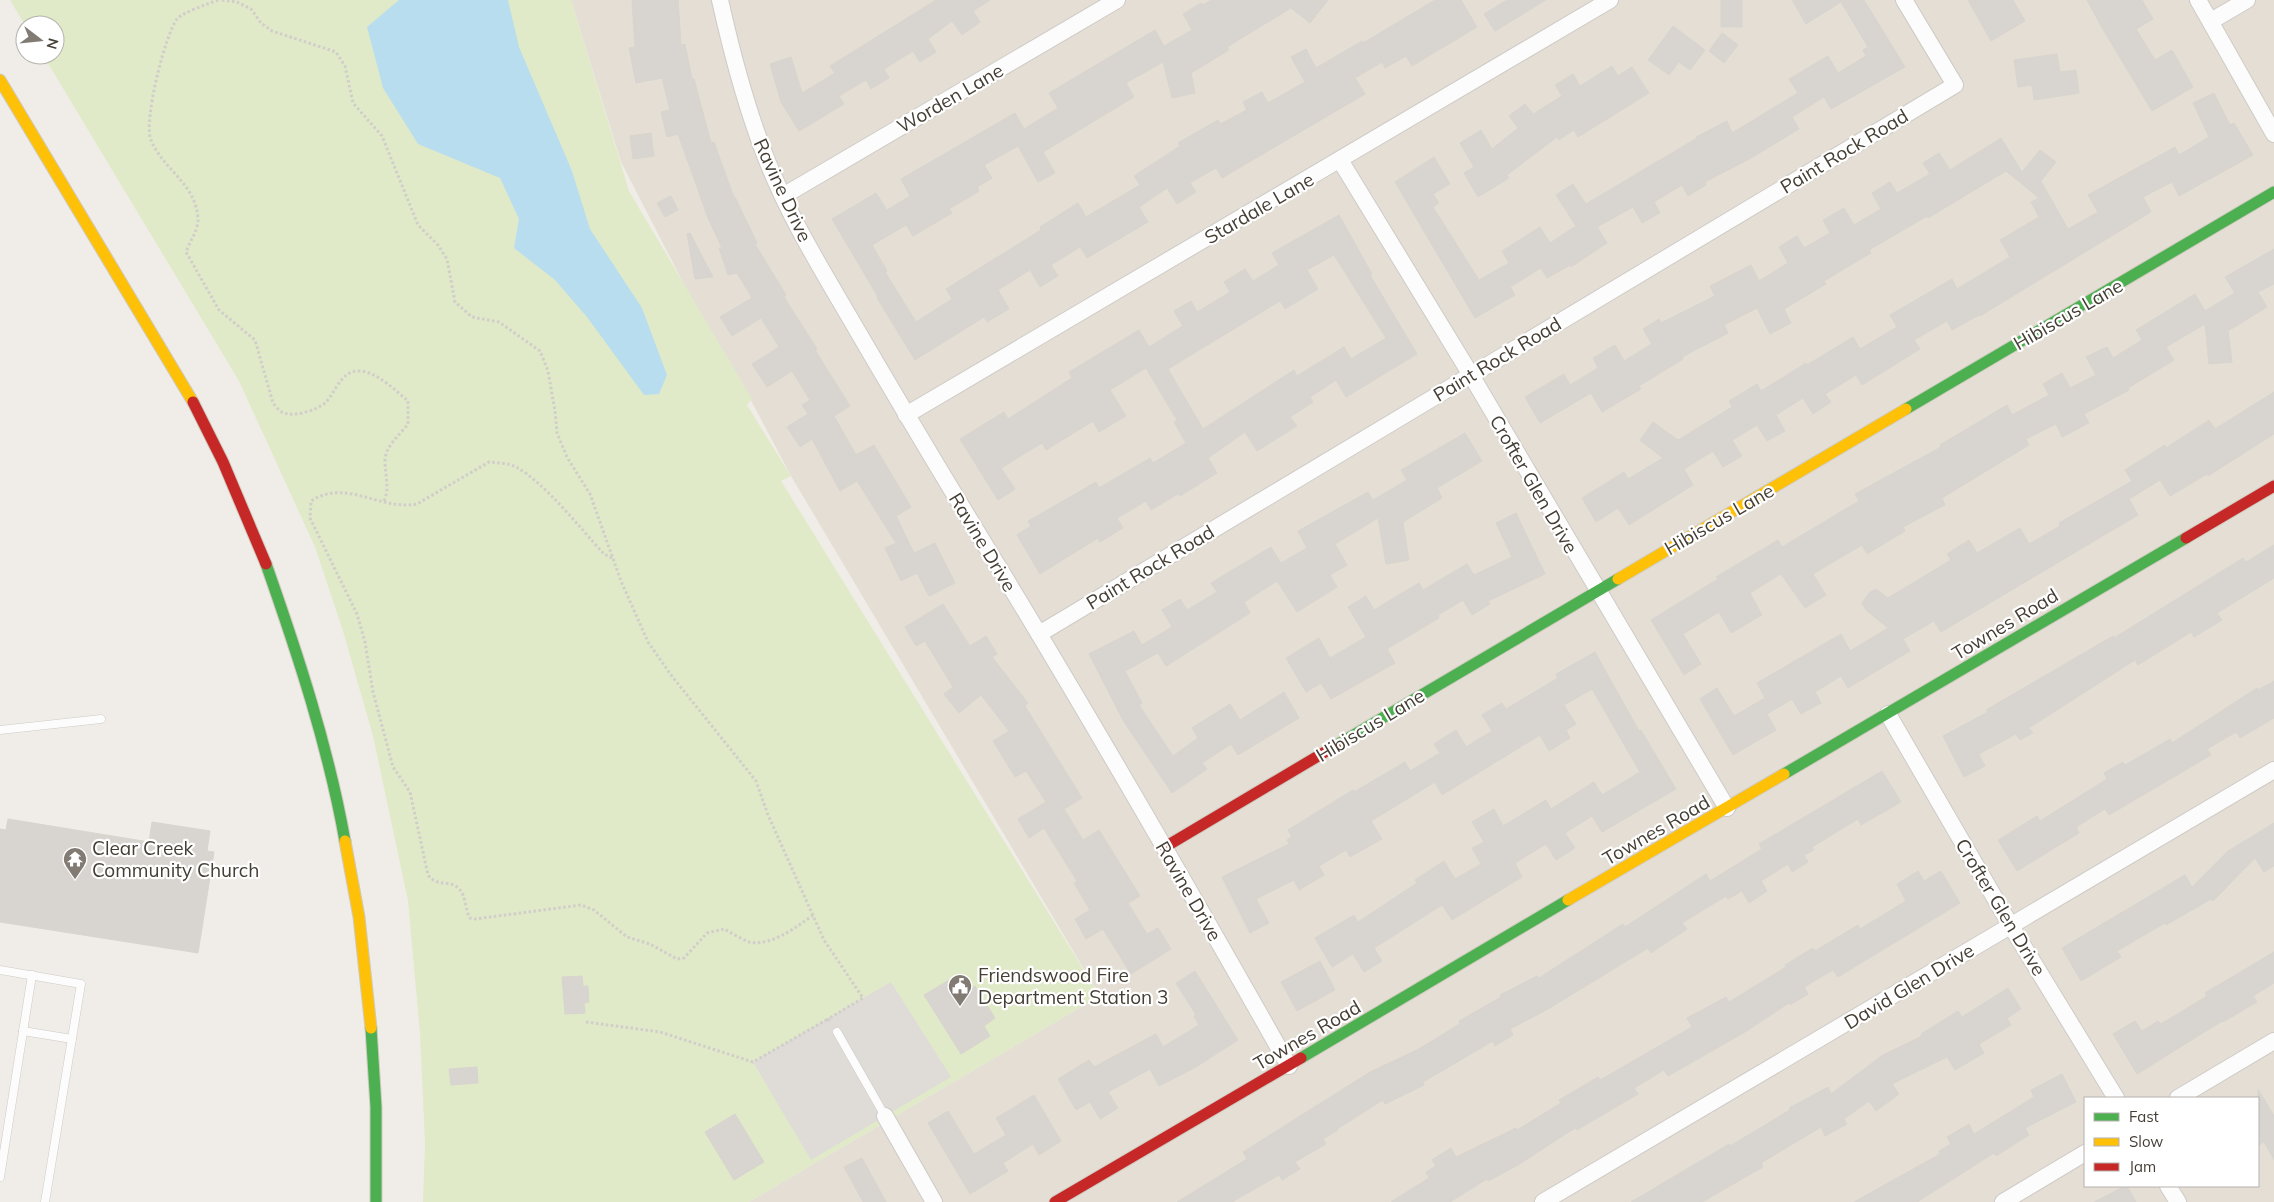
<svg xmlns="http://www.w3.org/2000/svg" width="2274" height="1202" viewBox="0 0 2274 1202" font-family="Mulish,sans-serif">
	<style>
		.residential { fill: #e4ded5; fill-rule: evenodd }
		.green { fill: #e0eac8 }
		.parking { fill: #dfdcd8 }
		.water { fill: #b8ddee }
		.building { fill: #d8d4cf; stroke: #d8d4ce; fill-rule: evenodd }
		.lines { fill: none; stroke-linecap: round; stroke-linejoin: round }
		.lane-casing { stroke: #cecbc6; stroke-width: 9 }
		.street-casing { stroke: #cecbc6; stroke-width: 18 }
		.fast-casing { stroke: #cfcabf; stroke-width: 13 }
		.slow-casing { stroke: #cfcabf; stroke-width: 13 }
		.jam-casing { stroke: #cfcabf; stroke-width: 13 }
		.path { stroke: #d1cdca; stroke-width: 3; stroke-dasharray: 2.5 2.5; stroke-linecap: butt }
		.lane { stroke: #fdfcfc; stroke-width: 8 }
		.street { stroke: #fdfcfc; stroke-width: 16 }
		.fast { stroke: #4caf50; stroke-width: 11 }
		.slow { stroke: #ffc107; stroke-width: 11 }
		.jam { stroke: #c62828; stroke-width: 11 }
		.labels { text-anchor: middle; stroke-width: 4.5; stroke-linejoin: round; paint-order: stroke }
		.street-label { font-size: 19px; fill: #453e35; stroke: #fff }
		.poi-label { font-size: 19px; fill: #453e35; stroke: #fff; text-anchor: start }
	</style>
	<rect width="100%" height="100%" fill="#f0ede8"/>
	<path class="residential" d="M571,0H2274V1202H749L1100,996L791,476L738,376L688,292L621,162ZM2085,1098H2258V1186H2085Z"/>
	<polygon class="green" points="10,0 571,0 629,191 752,399 747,405 791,476 781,481 1100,996 749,1202 423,1202 425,1143 420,1033 408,901 373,736 343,631 315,547 239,381 43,55 55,55 55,25 25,25"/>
	<polygon class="parking" points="891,982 951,1077 811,1160 753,1062"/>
	<polygon class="water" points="399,0 508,0 519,47 572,171 590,229 642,308 667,375 659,394 644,395 587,317 555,280 514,248 519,219 500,178 418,144 383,88 367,27"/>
	<g class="building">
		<polygon points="632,0 678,0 681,45 685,44 692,79 694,79 711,143 714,142 734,198 735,197 757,243 755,244 786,295 784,297 817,349 815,350 850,406 834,416 856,455 874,445 911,507 896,516 914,553 935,543 955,583 929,596 917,573 901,581 885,548 896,543 857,481 840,491 812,439 800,447 787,427 808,414 802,405 810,400 792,371 767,387 752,364 779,347 761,318 732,336 720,317 752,298 737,273 728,275 719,248 722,248 708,218 678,134 667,137 661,112 670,110 662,78 636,83 629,48 635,47"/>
		<polygon points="936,0 990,0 973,11 980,22 962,35 952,21 928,39 936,52 920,62 913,51 884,69 889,78 871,89 866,80 839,96 844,104 799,131 781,102 770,64 791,57 802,93 835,73 830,66"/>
		<polygon points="1211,0 1328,0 1310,23 1291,8 1227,47 1229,50 1191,73 1195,93 1172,98 1163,62 1126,83 1134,97 1043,152 1055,173 1038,182 1018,146 984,165 992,178 977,187 979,191 949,209 952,213 913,236 906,225 872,245 887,271 885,272 916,322 952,299 946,289 1041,230 1040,227 1078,203 1086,217 1140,185 1134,176 1180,146 1178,143 1218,120 1220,124 1247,110 1243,102 1262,92 1268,103 1305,82 1291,57 1306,49 1316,68 1362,41 1363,43 1435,0 1461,0 1477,27 1412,66 1406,56 1385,68 1382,62 1355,78 1365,94 1222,178 1216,168 1190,183 1196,192 1177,204 1167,188 1139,207 1148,222 1087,258 1080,247 1051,265 1058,276 1040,287 1030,270 998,290 1009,309 987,322 984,317 915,360 877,298 878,297 832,219 876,193 887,210 910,196 901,179 1015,113 1024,129 1058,108 1049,93 1155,30 1164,46 1192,30 1183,14 1201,3 1203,5"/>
		<polygon points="1507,0 1546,0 1495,31 1484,14"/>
		<rect x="1721" y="0" width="21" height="27"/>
		<polygon points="1792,0 1864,0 1905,67 1831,109 1824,97 1792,117 1799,129 1751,158 1705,182 1706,185 1688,196 1682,185 1654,202 1660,213 1642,223 1633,207 1597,227 1607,243 1571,267 1570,265 1547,278 1541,268 1510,287 1515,295 1475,318 1395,182 1434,157 1450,184 1433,194 1439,203 1433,207 1479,280 1509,263 1502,251 1540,227 1550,243 1576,226 1556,195 1573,184 1586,204 1697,138 1696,137 1727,121 1732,133 1798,93 1789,79 1828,56 1838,73 1866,56 1863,50 1868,47 1841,2 1806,24"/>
		<polygon points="1968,0 2013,0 2025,21 1991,41"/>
		<polygon points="2087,0 2142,0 2153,19 2136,29 2155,60 2172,50 2193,87 2152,111 2101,26"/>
		<polygon points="1673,26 1705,50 1690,70 1679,62 1669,75 1648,60"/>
		<polygon points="1722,33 1738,45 1724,63 1709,51"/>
		<polygon points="2057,54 2060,72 2076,70 2079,93 2034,100 2032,85 2018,87 2014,60"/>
		<polygon points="1612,66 1618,76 1632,67 1649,93 1578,137 1574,130 1559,140 1557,137 1507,175 1509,178 1478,197 1464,173 1474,167 1460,143 1481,130 1492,149 1518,128 1509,116 1525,104 1533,114 1562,96 1555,85 1573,74 1580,86"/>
		<polygon points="2214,93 2230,125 2234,123 2253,155 2179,196 2172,182 2143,197 2151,212 1980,316 1979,315 1952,330 1947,321 1914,340 1920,349 1862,385 1856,375 1825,394 1831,402 1813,414 1803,398 1776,415 1785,431 1767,441 1757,425 1732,440 1742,456 1723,467 1713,451 1684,469 1693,485 1629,525 1618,508 1596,522 1582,498 1624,472 1628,479 1663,458 1640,440 1653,422 1678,440 1732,407 1729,401 1757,384 1761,391 1806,363 1807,365 1853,337 1860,349 1897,327 1890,315 1952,279 1957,289 2010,257 2000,240 2039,217 2031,202 2039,198 2006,171 1928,218 1927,216 1869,250 1871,253 1824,281 1826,284 1784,309 1791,323 1770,334 1757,308 1724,325 1728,333 1682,357 1683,359 1639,386 1641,389 1602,412 1591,393 1540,423 1525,397 1564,374 1570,385 1598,368 1593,358 1615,345 1624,361 1652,344 1643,329 1659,319 1661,323 1715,296 1710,286 1751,265 1759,281 1788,263 1779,247 1797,236 1804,248 1830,233 1823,220 1844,208 1854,225 1881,209 1872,193 1890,182 1897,193 1930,174 1923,163 1939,153 1950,170 2001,138 2022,172 2040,150 2056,162 2041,181 2068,229 2098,212 2088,195 2175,147 2179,155 2209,137 2193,103"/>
		<polygon points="651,133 654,156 633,159 630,136"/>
		<polygon points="671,196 678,210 665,217 657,203"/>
		<path d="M1339,215L1372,274L1370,275L1417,354L1346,397L1336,380L1310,397L1313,402L1290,417L1297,426L1257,451L1245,432L1208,458L1217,473L1180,496L1178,494L1151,510L1146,501L1117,518L1123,528L1100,542L1098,538L1040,574L1017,535L1031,526L1028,521L1096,482L1099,488L1150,458L1153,463L1186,443L1174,422L1177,420L1146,368L1110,390L1126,416L1099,432L1093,421L1046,450L1042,443L1001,468L1015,489L998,500L960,439L1004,412L1008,419L1072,378L1069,372L1139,330L1149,347L1183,326L1174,311L1191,301L1197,312L1230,292L1224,282L1245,269L1253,281L1279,265L1272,253ZM1334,255L1386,338L1351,359L1344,347L1297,376L1294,370L1203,429L1168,369L1280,301L1285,309L1318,289L1307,270Z"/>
		<polygon points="690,233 713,277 695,279 687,234"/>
		<polygon points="2274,249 2274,284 2258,292 2267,307 2228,331 2232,362 2209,364 2205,324 2166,347 2174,360 2128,388 2129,390 2084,414 2089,423 2062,437 2056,424 2026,439 2029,445 1942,498 1945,505 1903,527 1905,531 1867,554 1862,545 1813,574 1826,595 1805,608 1781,574 1750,593 1762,615 1731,633 1719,612 1683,634 1701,664 1684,675 1651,620 1718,579 1716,577 1778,540 1782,547 1859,501 1855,494 1941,447 1940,445 2007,405 2012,415 2049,395 2043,384 2062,373 2070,388 2096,375 2086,357 2107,347 2113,358 2142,340 2136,330 2195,294 2205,311 2235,293 2225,277"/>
		<polygon points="2274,392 2274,434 2208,476 2207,474 2170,496 2160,480 2129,499 2138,515 1941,632 1934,621 1903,639 1910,651 1848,688 1841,676 1815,692 1821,703 1801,714 1792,699 1767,714 1776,730 1733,755 1700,699 1717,688 1734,716 1765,698 1757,683 1841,634 1850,651 1888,628 1866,610 1862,603 1870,592 1876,589 1888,598 1951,560 1947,554 1969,540 1977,553 2020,528 2029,544 2060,526 2059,523 2132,481 2125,470 2165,445 2166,448 2209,420 2215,429"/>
		<polygon points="1465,433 1482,461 1437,488 1442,498 1403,522 1409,560 1386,564 1378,518 1335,544 1347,565 1330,575 1337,587 1297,612 1277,581 1244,602 1250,613 1166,666 1158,653 1125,671 1142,703 1139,705 1173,756 1198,738 1192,728 1230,704 1240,720 1284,692 1299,718 1238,755 1231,744 1202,763 1207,769 1172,793 1124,722 1089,654 1134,631 1142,645 1172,627 1162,610 1180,599 1187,610 1217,592 1211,583 1271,547 1281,563 1307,548 1298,531 1368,492 1373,500 1407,480 1401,470"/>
		<polygon points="1516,513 1545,574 1488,601 1490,604 1472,615 1463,600 1438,615 1439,618 1387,649 1395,663 1331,699 1321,683 1306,692 1286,658 1319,638 1330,658 1366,637 1348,607 1366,596 1374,610 1419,583 1423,590 1467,564 1474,575 1512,557 1496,523"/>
		<polygon points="2274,545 2274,578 2217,613 2222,620 2194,637 2191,632 2138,665 2135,660 2029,728 2033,733 2020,740 2016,734 1979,754 1985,766 1964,777 1943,736 1988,712 1986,710 2113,636 2114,638 2243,558 2246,562"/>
		<polygon points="943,604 970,646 986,636 997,654 992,657 1028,703 1025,706 1082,798 1064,809 1083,840 1099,830 1140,896 1128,903 1147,934 1158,928 1171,949 1131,974 1103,929 1086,939 1075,919 1090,910 1074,883 1077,881 1044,828 1029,838 1018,819 1046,802 1026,771 1015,777 993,741 1009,731 981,695 959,713 944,694 953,687 925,641 916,646 905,627"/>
		<polygon points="1595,652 1639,731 1641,730 1676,789 1602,832 1592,816 1565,833 1575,848 1556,860 1546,844 1515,863 1522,877 1452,920 1442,905 1374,948 1382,961 1364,972 1353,954 1332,967 1315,938 1354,915 1358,922 1417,883 1415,880 1444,861 1455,879 1481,864 1472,848 1484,842 1472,822 1494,809 1503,826 1546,800 1551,809 1594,782 1602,795 1640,772 1592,689 1564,705 1576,724 1566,730 1570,738 1549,751 1540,735 1442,795 1435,782 1371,821 1382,839 1350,857 1346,850 1319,866 1324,875 1299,890 1294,880 1256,899 1269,923 1250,933 1222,877 1289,844 1287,840 1292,837 1288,830 1353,790 1354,792 1405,762 1410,771 1440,753 1434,744 1456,730 1466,747 1492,731 1482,715 1502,703 1506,709 1558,678 1556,674"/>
		<polygon points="2274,681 2274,718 2240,738 2236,732 2207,749 2211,755 2109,815 2105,809 2076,827 2079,833 2017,871 1998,840 2037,816 2040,821 2107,779 2104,773 2123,762 2125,765 2170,739 2172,743 2257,688 2258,690"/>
		<polygon points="1882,771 1901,802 1861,825 1858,819 1812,847 1814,850 1804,855 1808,862 1792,872 1788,864 1761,881 1767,891 1749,903 1742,891 1728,899 1726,896 1682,923 1687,929 1651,953 1648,948 1548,1009 1510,1029 1513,1035 1495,1046 1493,1041 1423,1082 1424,1085 1385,1104 1383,1100 1337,1129 1338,1130 1323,1139 1326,1144 1295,1162 1300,1169 1282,1180 1279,1175 1232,1202 1177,1202 1247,1159 1243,1152 1370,1072 1417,1050 1460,1024 1459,1021 1501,997 1500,995 1537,976 1539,978 1623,924 1625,927 1706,874 1710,881 1762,849 1759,844"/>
		<polygon points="8,819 149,842 152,822 210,831 207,851 214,852 198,953 0,922 0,829 6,830"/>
		<polygon points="2274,823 2274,866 2264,872 2255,858 2213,901 2211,899 2166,925 2165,923 2117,951 2121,957 2081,981 2062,948 2185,875 2192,887 2228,851"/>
		<polygon points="1918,871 1924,881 1941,871 1960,903 1838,977 1833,970 1804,987 1808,994 1790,1005 1789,1003 1745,1032 1668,1076 1664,1070 1634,1088 1638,1094 1621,1104 1577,1130 1575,1128 1518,1165 1488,1181 1487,1179 1450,1202 1391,1202 1429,1178 1426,1172 1436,1166 1432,1160 1451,1148 1456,1157 1516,1128 1517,1130 1561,1103 1559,1100 1598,1077 1600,1080 1692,1027 1687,1018 1726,997 1729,1002 1786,967 1785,965 1813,948 1815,951 1858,925 1860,929 1906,901 1897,884"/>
		<polygon points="2274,952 2274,983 2253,996 2257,1002 2223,1022 2222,1021 2137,1074 2113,1034 2135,1021 2142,1031 2158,1021 2161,1024 2207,996 2205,993"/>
		<polygon points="1320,961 1335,990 1297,1011 1281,982"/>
		<polygon points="1195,971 1238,1040 1196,1067 1159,1086 1150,1069 1108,1092 1118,1108 1100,1119 1090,1102 1076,1110 1058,1079 1089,1060 1094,1067 1156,1034 1163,1047 1199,1025 1194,1016 1196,1015 1176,983"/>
		<polygon points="582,976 583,986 588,986 589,1002 584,1003 585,1013 565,1014 562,977"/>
		<polygon points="954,977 963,993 975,986 995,1018 984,1026 990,1036 961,1054 924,995"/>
		<polygon points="2008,988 2021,1009 2007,1018 2011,1025 1979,1044 1984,1053 1955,1070 1947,1057 1892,1084 1899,1094 1876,1111 1869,1101 1844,1119 1847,1124 1825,1136 1821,1127 1761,1163 1763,1167 1702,1202 1631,1202 1729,1144 1730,1146 1790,1110 1789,1108 1828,1087 1831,1094 1883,1055 1922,1036 1921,1034 1958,1011 1962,1017"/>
		<polygon points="477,1067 478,1083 451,1085 449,1069"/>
		<polygon points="2062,1074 2076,1102 2025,1128 2029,1135 1996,1156 1994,1153 1917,1202 1854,1202 1940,1154 1939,1151 1951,1144 1947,1137 1969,1124 1974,1134 2034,1097 2031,1090"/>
		<polygon points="2258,1089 2274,1116 2274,1160 2264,1142 2258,1146"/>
		<polygon points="1034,1095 1061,1141 1039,1155 1033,1144 1003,1163 1008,1171 970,1194 928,1123 948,1111 974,1154 1006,1135 996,1118"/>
		<polygon points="735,1114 764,1162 734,1180 705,1132"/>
		<polygon points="862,1158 886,1202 863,1202 844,1167"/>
		<polygon points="2125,1186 2127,1186 2136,1202 2094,1202"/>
	</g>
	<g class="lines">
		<g class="lane-casing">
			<g id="lane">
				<polyline points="0,730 101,719"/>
				<polyline points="0,970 81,984 45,1202"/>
				<polyline points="23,1031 72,1039"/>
				<polyline points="837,1032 885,1116"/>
				<polyline points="0,1177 32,975"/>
			</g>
		</g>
		<g class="street-casing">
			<g id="street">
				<path d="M720,0C732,54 746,107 766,158C789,217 822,270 854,325C904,411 955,496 1007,581C1104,741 1197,903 1289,1066"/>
				<polyline points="2198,0 2274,134"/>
				<polyline points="2211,21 2247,0"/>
				<polyline points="1340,160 1471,375 1727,808"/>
				<polyline points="783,196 1117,0"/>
				<polyline points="906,415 1610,0"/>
				<polyline points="1039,634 1955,85 1904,0"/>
				<polyline points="1888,714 2011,926 2116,1098"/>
				<polyline points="2178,1098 2274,1041"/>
				<polyline points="885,1116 934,1202"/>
				<polyline points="2168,1186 2178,1202"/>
				<polyline points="1543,1202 2274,770"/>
				<polyline points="2003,1202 2085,1153"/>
			</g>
		</g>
		<g class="fast-casing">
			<g id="fast">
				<polyline points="1906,409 2274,192"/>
				<path d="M266,564C298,655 328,746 345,841"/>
				<polyline points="1335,746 1618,579"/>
				<polyline points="1784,774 2186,538"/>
				<polyline points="371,1028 376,1107 376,1202"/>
				<polyline points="1301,1058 1568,900"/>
			</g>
		</g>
		<g class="slow-casing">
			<g id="slow">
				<polyline points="0,80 193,402"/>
				<polyline points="1618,579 1906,409"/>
				<polyline points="345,841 359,917 371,1028"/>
				<polyline points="1568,900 1784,774"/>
			</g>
		</g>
		<g class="jam-casing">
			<g id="jam">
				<polyline points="193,402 223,462 266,564"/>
				<polyline points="2186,538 2274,486"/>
				<polyline points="1165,847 1335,746"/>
				<polyline points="1055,1202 1301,1058"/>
			</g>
		</g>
		<g class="path">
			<path d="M218,0C208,4 183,12 177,19C165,35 143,122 151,140C163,170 197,184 198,220C198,230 189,243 186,252L219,310L255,340L273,403C276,407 280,412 284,413C295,417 317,410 325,403C336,393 340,370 360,371C377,372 395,390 408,401V424C400,435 385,446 385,461C385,476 390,487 384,501"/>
			<polyline points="222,0 237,2 251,9 261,23 272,31 336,52 345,66 353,103 382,136 418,225 438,245 447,259 455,302 472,317 499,322 540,351 548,371 555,411 557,433 567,457 590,494 621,581 648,642 671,675 756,781 768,815 824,940 863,998 828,1019 831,1023"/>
			<path d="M612,558L604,554C581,529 544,482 516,467C508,463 498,463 489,462L417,504C380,511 346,478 311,501L310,518L357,614L365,642L373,692L393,767L410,792L428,875C438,888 450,879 459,889C466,895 465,910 470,918L475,919L581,905L594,910L627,937L650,944L677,959L684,958L707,933L724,929C732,933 741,939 749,942C770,947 797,927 813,915"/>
			<polyline points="586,1022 660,1032 753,1062 828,1019"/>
		</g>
		<use href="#lane" class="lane"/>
		<use href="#street" class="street"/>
		<use href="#fast" class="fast"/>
		<use href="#slow" class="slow"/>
		<use href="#jam" class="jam"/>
	</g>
	<defs>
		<g id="temple-pin" transform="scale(1.25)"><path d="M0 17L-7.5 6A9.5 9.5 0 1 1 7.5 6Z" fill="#817b74" stroke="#fff"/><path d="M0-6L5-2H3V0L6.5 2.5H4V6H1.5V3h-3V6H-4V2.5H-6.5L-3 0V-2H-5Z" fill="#fff"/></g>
		<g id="civic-pin" transform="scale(1.25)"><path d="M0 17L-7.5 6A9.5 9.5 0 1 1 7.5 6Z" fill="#817b74" stroke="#fff"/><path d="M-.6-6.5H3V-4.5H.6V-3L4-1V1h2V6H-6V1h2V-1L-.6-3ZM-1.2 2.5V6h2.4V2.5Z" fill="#fff"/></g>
	</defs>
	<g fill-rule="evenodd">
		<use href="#temple-pin" x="75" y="859"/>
		<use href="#civic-pin" x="960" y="986"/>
	</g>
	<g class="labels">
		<g class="street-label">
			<text transform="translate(950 98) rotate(-30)" y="7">Worden Lane</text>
			<text transform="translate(1844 151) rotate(-31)" y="7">Paint Rock Road</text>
			<text transform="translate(783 190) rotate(65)" y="7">Ravine Drive</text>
			<text transform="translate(1259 208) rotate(-30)" y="7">Stardale Lane</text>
			<text transform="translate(2068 314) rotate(-30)" y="7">Hibiscus Lane</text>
			<text transform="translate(1497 359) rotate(-31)" y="7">Paint Rock Road</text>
			<text transform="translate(1534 484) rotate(60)" y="7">Crofter Glen Drive</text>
			<text transform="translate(1719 519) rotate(-30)" y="7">Hibiscus Lane</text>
			<text transform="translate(983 542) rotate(59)" y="7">Ravine Drive</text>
			<text transform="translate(1150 567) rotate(-31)" y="7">Paint Rock Road</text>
			<text transform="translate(2005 624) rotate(-31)" y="7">Townes Road</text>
			<text transform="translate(1370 725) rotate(-31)" y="7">Hibiscus Lane</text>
			<text transform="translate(1656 830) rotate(-30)" y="7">Townes Road</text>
			<text transform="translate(1189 891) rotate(60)" y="7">Ravine Drive</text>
			<text transform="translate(2001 907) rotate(59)" y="7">Crofter Glen Drive</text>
			<text transform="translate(1909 986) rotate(-31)" y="7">David Glen Drive</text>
			<text transform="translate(1307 1035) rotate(-30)" y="7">Townes Road</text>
		</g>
		<g class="poi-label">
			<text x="92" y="855">Clear Creek<tspan x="92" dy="22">Community Church</tspan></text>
			<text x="978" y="982">Friendswood Fire<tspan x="978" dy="22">Department Station 3</tspan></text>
		</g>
	</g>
	<rect x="2084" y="1097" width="175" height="90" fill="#ffffff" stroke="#b5b2ae"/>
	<rect x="2094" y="1113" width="25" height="8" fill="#4caf50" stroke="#b5b2ae"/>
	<text x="2129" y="1122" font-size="15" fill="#453e35">Fast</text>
	<rect x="2094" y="1138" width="25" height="8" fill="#ffc107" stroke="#b5b2ae"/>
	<text x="2129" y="1147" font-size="15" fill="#453e35">Slow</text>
	<rect x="2094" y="1163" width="25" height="8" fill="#c62828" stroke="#b5b2ae"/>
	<text x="2129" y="1172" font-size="15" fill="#453e35">Jam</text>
	<g transform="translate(40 40) rotate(106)"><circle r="24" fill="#ffffff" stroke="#b5b2ae"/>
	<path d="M0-4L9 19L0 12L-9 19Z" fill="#817b74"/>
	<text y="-8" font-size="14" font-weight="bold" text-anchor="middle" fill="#453e35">N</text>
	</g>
</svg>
